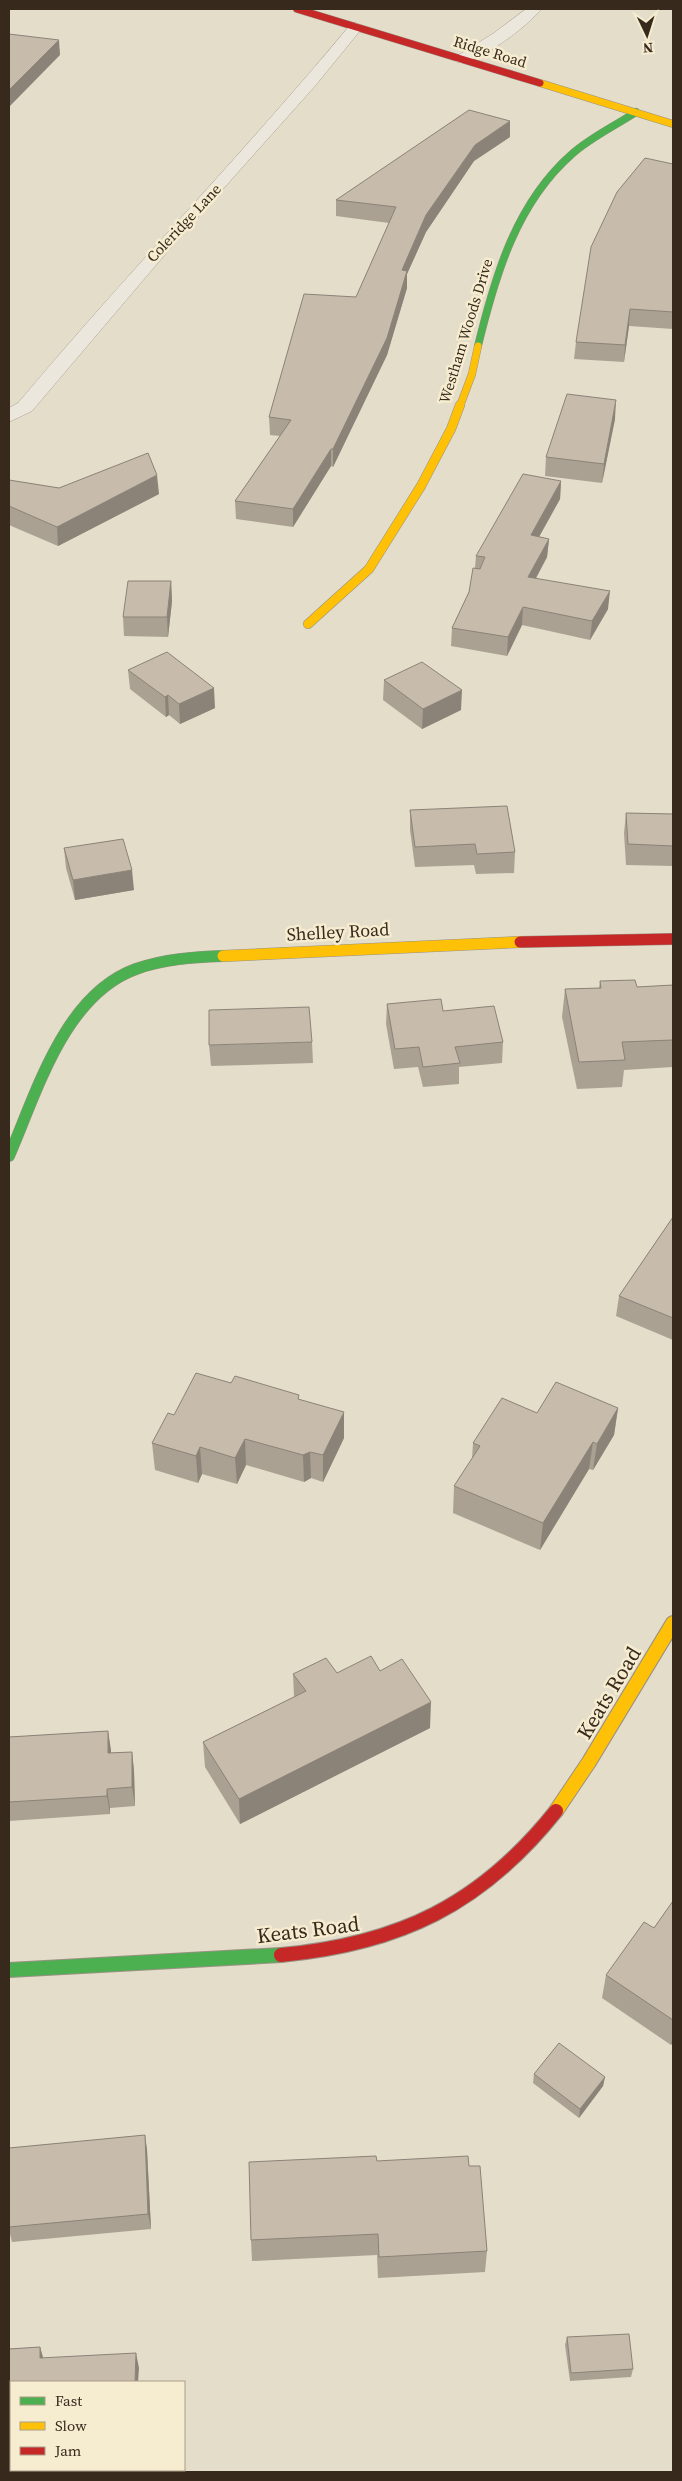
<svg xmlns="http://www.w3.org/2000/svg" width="682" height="2481" viewBox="0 0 682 2481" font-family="'Source Serif 4',serif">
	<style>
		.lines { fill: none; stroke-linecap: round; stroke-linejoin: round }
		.street-casing { stroke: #a9a294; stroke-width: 1 }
		.fast-far2-casing { stroke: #989184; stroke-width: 8 }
		.fast-far1-casing { stroke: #989184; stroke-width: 12 }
		.fast-casing { stroke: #989184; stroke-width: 16 }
		.slow-far3-casing { stroke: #989184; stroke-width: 8 }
		.slow-far2-casing { stroke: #989184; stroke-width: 10 }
		.slow-far1-casing { stroke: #989184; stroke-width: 12 }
		.slow-casing { stroke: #989184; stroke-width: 16 }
		.jam-far2-casing { stroke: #989184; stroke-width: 8 }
		.jam-far1-casing { stroke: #989184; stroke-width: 12 }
		.jam-casing { stroke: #989184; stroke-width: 16 }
		.street { fill: #ece7dc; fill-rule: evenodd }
		.fast-far2 { stroke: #4caf50; stroke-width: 7 }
		.fast-far1 { stroke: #4caf50; stroke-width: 11 }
		.fast { stroke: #4caf50; stroke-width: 14 }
		.slow-far3 { stroke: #ffc107; stroke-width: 7 }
		.slow-far2 { stroke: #ffc107; stroke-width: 9 }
		.slow-far1 { stroke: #ffc107; stroke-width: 11 }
		.slow { stroke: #ffc107; stroke-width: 14 }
		.jam-far2 { stroke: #c62828; stroke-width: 7 }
		.jam-far1 { stroke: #c62828; stroke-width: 11 }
		.jam { stroke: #c62828; stroke-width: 14 }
		.wall { fill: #aba193 }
		.shaded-wall { fill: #8b8378 }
		.building { fill: #c7bbab; stroke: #8b8378 }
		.labels { text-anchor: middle; stroke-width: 5; stroke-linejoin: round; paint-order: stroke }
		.far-street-label { font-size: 15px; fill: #372a1d; stroke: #f6ecd0 }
		.street-label { font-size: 18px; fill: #372a1d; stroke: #f6ecd0 }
		.near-street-label { font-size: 21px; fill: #372a1d; stroke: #f6ecd0 }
	</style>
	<rect width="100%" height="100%" fill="#e4ddca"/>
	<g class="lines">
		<g class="street-casing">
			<g id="street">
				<path d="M526,9H541C531,24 474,67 457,62L454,59L457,56L494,33Z"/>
				<path d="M356,23L363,27L315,86L173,245L32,411L9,422V408L18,403C126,274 244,153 351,24Z"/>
			</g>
		</g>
		<g class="fast-far2-casing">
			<path id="fast-far2" d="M478,346C495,276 516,203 572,154C591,137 615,126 636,112"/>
		</g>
		<g class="fast-far1-casing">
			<path id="fast-far1" d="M9,1156C37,1092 64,995 136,969C164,959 194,957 223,956"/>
		</g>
		<g class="fast-casing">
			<polyline id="fast" points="9,1970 281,1955"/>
		</g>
		<g class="slow-far3-casing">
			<g id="slow-far3">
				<polyline points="540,83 673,124"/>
				<polyline points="460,406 472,374 478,346"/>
			</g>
		</g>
		<g class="slow-far2-casing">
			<polyline id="slow-far2" points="308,624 369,569 421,486 451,429 460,405"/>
		</g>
		<g class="slow-far1-casing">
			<polyline id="slow-far1" points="223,956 520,942"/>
		</g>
		<g class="slow-casing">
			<polyline id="slow" points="556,1811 589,1762 673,1623"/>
		</g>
		<g class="jam-far2-casing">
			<polyline id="jam-far2" points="297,9 540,83"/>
		</g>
		<g class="jam-far1-casing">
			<polyline id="jam-far1" points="520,942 673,939"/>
		</g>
		<g class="jam-casing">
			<path id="jam" d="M281,1955C399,1944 481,1905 556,1811"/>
		</g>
		<use href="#street" class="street"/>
		<use href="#fast-far2" class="fast-far2"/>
		<use href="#fast-far1" class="fast-far1"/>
		<use href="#fast" class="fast"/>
		<use href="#slow-far3" class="slow-far3"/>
		<use href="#slow-far2" class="slow-far2"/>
		<use href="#slow-far1" class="slow-far1"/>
		<use href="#slow" class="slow"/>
		<use href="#jam-far2" class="jam-far2"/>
		<use href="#jam-far1" class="jam-far1"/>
		<use href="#jam" class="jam"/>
	</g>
	<g class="wall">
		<polygon points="510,137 474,161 426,232 407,274 407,288 387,355 333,467 331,466 293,527 236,519 235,501 280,436 270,435 269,417 356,297 389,223 336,216 336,200"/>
		<polygon points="673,164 673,329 629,326 624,362 574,359 576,342"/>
		<polygon points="615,419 602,483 545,476 546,457"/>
		<polygon points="9,480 59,488 159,494 58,546 9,525"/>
		<polygon points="561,481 560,499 539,537 549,539 547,557 536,578 608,609 590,640 522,625 507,656 451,646 452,628 469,592 475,568 476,556"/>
		<polygon points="171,581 172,601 168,637 124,636 123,617"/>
		<polygon points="128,670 215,708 180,724 169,715 166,717 130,689"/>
		<polygon points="384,680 461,710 422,729 383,700"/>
		<polygon points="410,810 515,852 514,873 476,874 474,865 415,867 410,830"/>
		<polygon points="626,813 673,814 673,866 626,865 624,833"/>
		<polygon points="64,848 134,890 75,900 66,868"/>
		<polygon points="600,981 637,987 673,985 673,1067 624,1070 622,1087 577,1089 562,1017 565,989 599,988"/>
		<polygon points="387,1004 443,1011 503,1042 502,1063 459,1067 459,1084 423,1087 418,1067 394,1069 386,1024"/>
		<polygon points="312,1042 313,1063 211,1066 209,1045"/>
		<polygon points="673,1217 673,1340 616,1316 619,1296"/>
		<polygon points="231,1383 299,1399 344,1438 323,1482 311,1478 304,1482 246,1465 237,1484 202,1474 198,1483 155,1470 152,1443 174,1415"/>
		<polygon points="618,1408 614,1435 593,1470 589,1469 540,1550 453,1513 454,1486 472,1459 473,1443 537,1413"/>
		<polygon points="380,1671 430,1728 240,1824 205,1767 203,1742 294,1697 293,1674 337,1673"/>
		<polygon points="108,1731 111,1753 132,1752 134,1771 135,1806 110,1808 110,1814 9,1821 9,1737"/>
		<polygon points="673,1901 673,2042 671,2045 602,1998 606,1975 654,1928"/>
		<polygon points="534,2074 605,2077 603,2086 579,2118 533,2083"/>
		<polygon points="145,2135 147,2150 151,2229 12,2242 10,2234 9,2234 9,2148"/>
		<polygon points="377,2161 469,2166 487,2251 485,2272 378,2278 377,2255 252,2261 251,2240"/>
		<polygon points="567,2337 633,2369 631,2377 570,2381 565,2345"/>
		<polygon points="40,2347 43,2358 139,2368 11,2382 11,2423 9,2424 9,2349"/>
	</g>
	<g class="shaded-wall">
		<polygon points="59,40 60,55 9,107 9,90"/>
		<polygon points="510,121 510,137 474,161 426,232 407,274 407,288 387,355 333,467 333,449 402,270 426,215 475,145"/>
		<polygon points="630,309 629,326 624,362 625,345"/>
		<polygon points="616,400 615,419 602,483 604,464"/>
		<polygon points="331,449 331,466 293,527 293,509"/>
		<polygon points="157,475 159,494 58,546 57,527"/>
		<polygon points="561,481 560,499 530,553 531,535"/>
		<polygon points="549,539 547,557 527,595 528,577"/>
		<polygon points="171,581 172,601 168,637 167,617"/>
		<polygon points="610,591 608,609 590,640 592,621"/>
		<polygon points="523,607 522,625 507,656 508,637"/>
		<polygon points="214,688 215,708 180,724 179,704"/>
		<polygon points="462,690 461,710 422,729 423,709"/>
		<polygon points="168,695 169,715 166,717 165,697"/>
		<polygon points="132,870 134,890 75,900 73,880"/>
		<polygon points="618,1408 614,1435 593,1470 597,1444"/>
		<polygon points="344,1412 344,1438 323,1482 323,1455"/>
		<polygon points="245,1439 246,1465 237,1484 235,1458"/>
		<polygon points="593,1442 589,1469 540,1550 543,1523"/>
		<polygon points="200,1447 202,1474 198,1483 196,1456"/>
		<polygon points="310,1452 311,1478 304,1482 303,1455"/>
		<polygon points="431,1702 430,1728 240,1824 239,1799"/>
		<polygon points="108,1731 111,1750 111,1772 108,1753"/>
		<polygon points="132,1752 134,1771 135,1806 132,1787"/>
		<polygon points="107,1789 110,1808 110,1814 107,1796"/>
		<polygon points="673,2034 673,2042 671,2045"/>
		<polygon points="605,2077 603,2086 579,2118 580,2109"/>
		<polygon points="145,2135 147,2150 151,2229 148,2214"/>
		<polygon points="40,2347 44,2361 40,2358"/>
		<polygon points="136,2353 139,2368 138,2382 135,2382"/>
	</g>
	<g class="building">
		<polygon points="9,34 59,40 9,90"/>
		<polygon points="469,110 510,121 475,145 426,215 402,270 407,271 387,338 333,449 331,449 293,509 235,501 291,420 269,417 304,294 356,297 396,207 336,200"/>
		<polygon points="645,158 673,164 673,312 630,309 625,345 576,342 591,247 617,192"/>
		<polygon points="567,394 616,400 604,464 546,457"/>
		<polygon points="148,453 157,475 57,527 9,506 9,480 59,488"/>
		<polygon points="523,474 561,481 531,535 549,539 528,577 610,591 592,621 523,607 508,637 452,628 469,592 473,568 480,569 485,557 476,556"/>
		<polygon points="128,581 171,581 167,617 123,617"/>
		<polygon points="167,652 214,688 179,704 168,695 165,697 128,670"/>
		<polygon points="422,662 462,690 423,709 384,680"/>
		<polygon points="507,806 515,852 477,854 475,844 415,847 410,810"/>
		<polygon points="626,813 673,814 673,846 628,844"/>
		<polygon points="123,839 132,870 73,880 64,848"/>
		<polygon points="635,980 637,987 673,985 673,1040 622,1042 625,1060 579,1062 565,989 601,988 600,981"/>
		<polygon points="441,999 443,1011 494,1006 503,1042 455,1047 460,1063 423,1067 419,1047 395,1049 387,1004"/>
		<polygon points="309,1007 312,1042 209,1045 209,1010"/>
		<polygon points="673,1217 673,1318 619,1296"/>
		<polygon points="196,1373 231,1383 235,1376 299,1395 298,1399 344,1412 323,1455 310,1452 303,1455 245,1439 235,1458 200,1447 196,1456 152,1443 168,1413 174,1415"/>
		<polygon points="556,1382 618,1408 597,1444 593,1442 543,1523 454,1486 480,1446 473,1443 502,1398 537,1413"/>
		<polygon points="371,1656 380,1671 402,1659 431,1702 239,1799 203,1742 306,1691 293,1674 326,1658 337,1673"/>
		<polygon points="108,1731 108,1753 132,1752 132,1787 107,1789 107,1796 9,1802 9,1737"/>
		<polygon points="673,1901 673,2020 606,1975 644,1922 654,1928"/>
		<polygon points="559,2043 605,2077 580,2109 534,2074"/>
		<polygon points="145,2135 148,2214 9,2227 9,2148"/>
		<polygon points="376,2156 377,2161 468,2156 469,2166 480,2166 487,2251 379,2257 378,2234 251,2240 249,2162"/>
		<polygon points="629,2334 633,2369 571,2373 567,2337"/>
		<polygon points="40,2347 40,2358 136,2353 135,2382 11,2382 11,2409 9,2409 9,2349"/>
	</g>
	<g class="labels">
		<g class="far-street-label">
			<text transform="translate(490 52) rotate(17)" y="5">Ridge Road</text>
			<text transform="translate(184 223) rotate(-47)" y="5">Coleridge Lane</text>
			<text transform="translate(466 331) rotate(-73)" y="5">Westham Woods Drive</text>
		</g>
		<g class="street-label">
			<text transform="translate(338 932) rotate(-3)" y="6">Shelley Road</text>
		</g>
		<g class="near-street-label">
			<text transform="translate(609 1693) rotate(-59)" y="7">Keats Road</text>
			<text transform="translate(308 1930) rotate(-7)" y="7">Keats Road</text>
		</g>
	</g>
	<rect width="682" height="2481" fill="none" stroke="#372a1d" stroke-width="20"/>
	<rect x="10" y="2381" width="175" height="90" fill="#f6ecd0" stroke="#aa9e88"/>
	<rect x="20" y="2397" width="25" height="8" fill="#4caf50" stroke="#aa9e88"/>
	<text x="55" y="2406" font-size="15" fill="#372a1d">Fast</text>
	<rect x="20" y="2422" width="25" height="8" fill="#ffc107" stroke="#aa9e88"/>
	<text x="55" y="2431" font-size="15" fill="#372a1d">Slow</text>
	<rect x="20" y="2447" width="25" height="8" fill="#c62828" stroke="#aa9e88"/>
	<text x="55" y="2456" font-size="15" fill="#372a1d">Jam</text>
	<g transform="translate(647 35) rotate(176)" stroke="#f6ecd0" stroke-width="4" paint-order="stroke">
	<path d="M0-4L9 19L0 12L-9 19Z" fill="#372a1d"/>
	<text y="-8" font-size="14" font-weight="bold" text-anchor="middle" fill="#372a1d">N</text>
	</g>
</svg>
